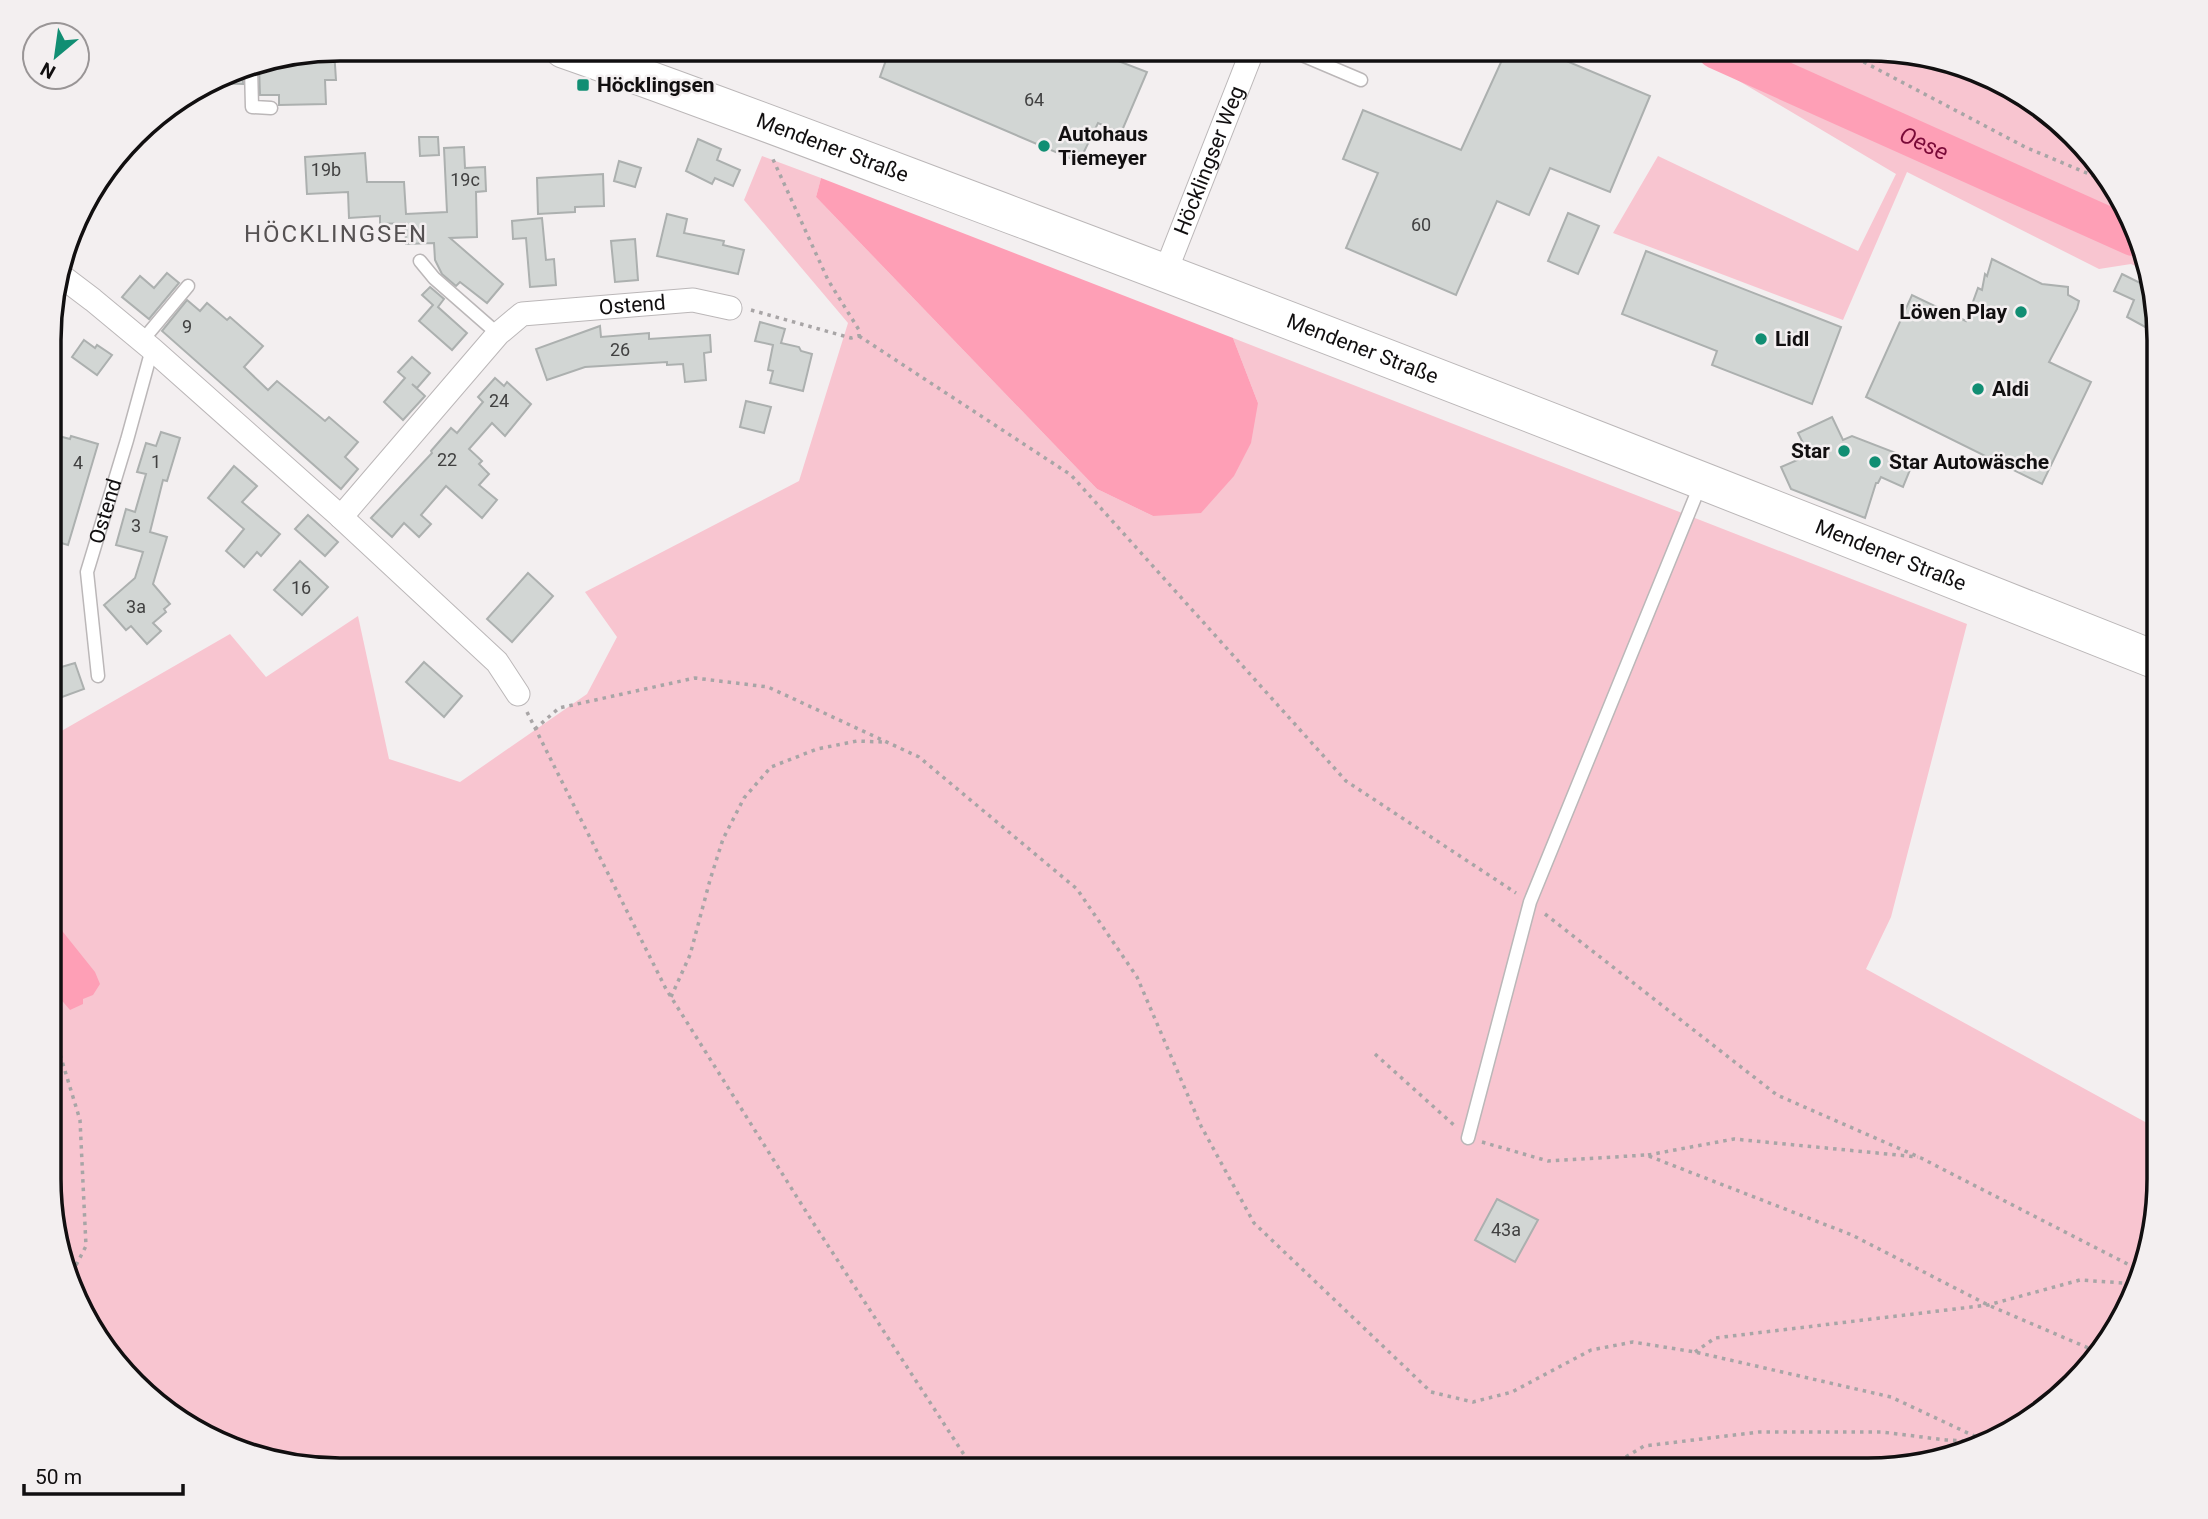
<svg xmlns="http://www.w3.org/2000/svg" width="2208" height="1519" viewBox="0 0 2208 1519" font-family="Roboto,sans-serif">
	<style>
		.green { fill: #f8c5d0 }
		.water { fill: #fe9fb6 }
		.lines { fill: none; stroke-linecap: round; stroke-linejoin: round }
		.river { stroke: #fe9fb6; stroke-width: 38 }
		.building { fill: #d2d6d4; stroke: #acb0af; stroke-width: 2 }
		.service-casing { stroke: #bbb7b8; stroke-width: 15 }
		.minor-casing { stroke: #bbb7b8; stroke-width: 25 }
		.primary-casing { stroke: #bbb7b8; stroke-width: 39 }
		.path { stroke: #a8a5a6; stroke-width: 3.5; stroke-dasharray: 3.5 5; stroke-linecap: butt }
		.service { stroke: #fff; stroke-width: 12 }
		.minor { stroke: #fff; stroke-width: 23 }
		.primary { stroke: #fff; stroke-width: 37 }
		.poi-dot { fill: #118e73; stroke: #f3eff0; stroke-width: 2.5 }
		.labels { text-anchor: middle; stroke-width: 5; stroke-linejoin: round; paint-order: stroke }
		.number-label { font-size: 18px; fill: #414141 }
		.poi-label { font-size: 21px; font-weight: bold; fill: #110f10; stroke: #f3eff0; text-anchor: start }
		.street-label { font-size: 21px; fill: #110f10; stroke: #f3eff0 }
		.water-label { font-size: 23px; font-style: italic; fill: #7a0a38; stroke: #f3eff0 }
		.quarter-label { font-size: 24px; letter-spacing: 2px; fill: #565253; stroke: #f3eff0 }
		.rim { fill: none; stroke: #110f10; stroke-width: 3.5 }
	</style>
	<rect width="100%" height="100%" fill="#f3eff0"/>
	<g class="green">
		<polygon points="1698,50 1886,50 1962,65 2045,109 2120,195 2142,269 2131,264 2099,269 1907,172 1843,320 1613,233 1658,156 1858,251 1896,174 1712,65"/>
		<polygon points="762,156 821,178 816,197 1097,489 1153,516 1258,403 1233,338 1967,624 1891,917 1866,969 2158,1129 2158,1197 2143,1273 2099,1356 1997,1440 1868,1470 322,1469 246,1454 163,1410 88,1325 51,1216 51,737 230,634 266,677 358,616 389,759 460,782 587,694 617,637 585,592 799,481 848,323 744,200"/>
	</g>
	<g class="water">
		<polygon points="821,178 1233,338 1258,403 1251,443 1234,476 1201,513 1153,516 1097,489 816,197"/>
		<polygon points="51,917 95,972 100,984 93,995 83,999 83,1004 70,1010 52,989"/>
	</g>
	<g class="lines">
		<path class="river" id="s1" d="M1716,50L2133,237"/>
	</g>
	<g class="building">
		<polygon points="890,49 925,49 939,55 942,49 1087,49 1147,72 1121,133 1098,123 1079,162 880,77"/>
		<polygon points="1507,49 1538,49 1650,96 1610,192 1550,168 1529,215 1497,201 1456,295 1346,248 1378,173 1343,159 1363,110 1461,150"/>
		<polygon points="334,50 336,80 325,80 326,104 279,105 279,95 260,95 259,65"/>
		<polygon points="242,68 243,84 211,83 229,71"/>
		<polygon points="419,137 438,137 439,155 420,156"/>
		<polygon points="698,139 721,149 717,160 740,170 733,186 715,178 712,184 686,171"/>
		<polygon points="464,147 465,168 485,167 486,191 476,192 477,237 450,238 503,284 487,303 460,282 456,286 442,274 435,260 434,243 406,244 405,223 380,224 380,216 349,218 348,192 307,194 305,157 365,153 367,182 404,182 406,214 447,212 444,148"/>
		<polygon points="619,161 641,168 635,187 614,181"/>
		<polygon points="603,174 604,206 575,207 575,212 538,214 537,178"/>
		<polygon points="1568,213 1599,226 1578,274 1548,261"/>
		<polygon points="667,214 687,219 684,233 724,241 723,245 744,250 738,274 657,256"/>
		<polygon points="542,218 546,260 554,259 556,285 530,287 526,238 513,239 512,221"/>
		<polygon points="635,239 638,280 615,282 611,241"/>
		<polygon points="1646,251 1841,327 1812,404 1712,365 1717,351 1622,314"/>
		<polygon points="1992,259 2042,284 2068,287 2068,295 2079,301 2077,309 2049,362 2091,382 2042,484 1866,397 1912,295 1966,321 1978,288 1982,290 1985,274 1987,276"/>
		<polygon points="167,273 179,283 149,319 122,297 140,276 154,288"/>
		<polygon points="2122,274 2142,284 2145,277 2158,322 2158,334 2127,317 2134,300 2114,291"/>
		<polygon points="430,287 444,299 438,307 467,333 452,350 419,321 433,305 422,295"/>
		<polygon points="187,300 200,311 207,303 227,320 230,317 263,346 244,367 268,390 277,381 325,421 329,417 358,442 345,457 358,469 341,489 162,331"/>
		<polygon points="760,322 785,329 781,343 799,347 801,351 812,354 803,391 770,383 773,371 768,370 773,345 755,341"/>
		<polygon points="600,326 601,337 649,333 649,339 710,335 711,352 704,353 706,380 685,382 683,364 667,365 667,362 585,367 547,380 536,349"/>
		<polygon points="84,340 95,348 97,345 112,355 97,375 72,357"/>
		<polygon points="412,357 430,373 417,388 412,384 425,396 403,420 384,402 405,378 398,372"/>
		<polygon points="495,378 504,386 507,382 531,404 505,436 492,423 469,449 482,461 479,464 489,474 479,485 497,500 482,518 446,486 421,515 431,524 419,537 404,523 392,537 371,518 432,453 431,451 451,428 457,433 483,402 478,397"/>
		<polygon points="746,401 771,407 764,433 740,427"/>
		<polygon points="1832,417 1843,440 1852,436 1914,460 1903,487 1881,477 1878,483 1876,483 1865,518 1791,489 1781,467 1809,455 1798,433"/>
		<polygon points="161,432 180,438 167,481 163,480 150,532 167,537 153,584 170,604 164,609 166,612 153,623 161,631 147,644 131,626 126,630 104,605 135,578 143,552 116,545 126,509 135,512 146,474 137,472 146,443 156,446"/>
		<polygon points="51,434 70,439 71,436 98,444 68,545 51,540"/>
		<polygon points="234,466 257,486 242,502 280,534 261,556 257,552 244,567 226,551 244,529 208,498"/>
		<polygon points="308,515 338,542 325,556 295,529"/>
		<polygon points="300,561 328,587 302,615 274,590"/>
		<polygon points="528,573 553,596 512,642 487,619"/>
		<polygon points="424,662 462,696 444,717 406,682"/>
		<polygon points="75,663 84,689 51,701 51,670"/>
		<polygon points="1497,1199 1538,1220 1515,1262 1475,1240"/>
	</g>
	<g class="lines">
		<g class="service-casing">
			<g id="service">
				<polyline points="1288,49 1361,80"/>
				<polyline points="251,67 252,107 271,108"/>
				<polyline points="420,261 434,278 498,334"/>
				<polyline points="142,341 188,286"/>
				<path id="s2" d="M98,676L87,572L127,440L152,349"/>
				<polyline points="1468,1138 1530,902 1701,483"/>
			</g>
		</g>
		<g class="minor-casing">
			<g id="minor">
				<path id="s3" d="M1165,273L1253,49"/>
				<polyline points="60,275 93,300 152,349 341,517 497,662 518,694"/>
				<path id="s4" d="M341,517L498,334L522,314L693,300L730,308"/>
			</g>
		</g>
		<g class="primary-casing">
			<g id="primary">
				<path id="s5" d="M563,49C720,104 875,164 1030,222C1408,364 1783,512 2158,661"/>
			</g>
		</g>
		<g class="path">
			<polyline points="1841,50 2025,147 2108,182"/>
			<polyline points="751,310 851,338 859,336 859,330 828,280 771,155"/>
			<polyline points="859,336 1071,475 1346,781 1516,893"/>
			<polyline points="527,712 666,989 812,1221 974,1470"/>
			<polyline points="535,729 559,708 695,678 768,687 919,757 1077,889 1137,977 1201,1126 1254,1223 1431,1392 1473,1402 1512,1392 1591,1350 1633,1342 1695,1352 1891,1397 1987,1442"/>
			<polyline points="1545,914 1777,1095 1921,1158 2143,1272"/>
			<polyline points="671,997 690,955 710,880 723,839 744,798 771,767 817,749 857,741 882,742"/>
			<polyline points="51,1031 55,1038 80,1120 86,1246 71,1275"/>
			<polyline points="1375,1054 1455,1126"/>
			<polyline points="1482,1142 1548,1161 1646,1155 1852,1235 1988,1305 2100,1353"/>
			<polyline points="1648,1155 1734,1139 1918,1157"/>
			<polyline points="1695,1352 1715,1338 1988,1305 2080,1280 2137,1284"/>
			<polyline points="1604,1470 1644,1446 1759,1432 1882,1432 1946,1440 1984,1442"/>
		</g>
		<use href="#service" class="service"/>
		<use href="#minor" class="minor"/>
		<use href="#primary" class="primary"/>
	</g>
	<g class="poi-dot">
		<rect x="576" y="78" width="14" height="14" rx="3.5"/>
		<circle cx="1044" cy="146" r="7"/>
		<circle cx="2021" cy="312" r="7"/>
		<circle cx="1761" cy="339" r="7"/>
		<circle cx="1978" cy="389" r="7"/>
		<circle cx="1844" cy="451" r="7"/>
		<circle cx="1875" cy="462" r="7"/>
	</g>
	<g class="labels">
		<g class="number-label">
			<text x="1034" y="106">64</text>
			<text x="326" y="176">19b</text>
			<text x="465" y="186">19c</text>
			<text x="1421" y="231">60</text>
			<text x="187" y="333">9</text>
			<text x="620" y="356">26</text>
			<text x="499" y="407">24</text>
			<text x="447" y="466">22</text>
			<text x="156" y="468">1</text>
			<text x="78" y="469">4</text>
			<text x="136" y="532">3</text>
			<text x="301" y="594">16</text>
			<text x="136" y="613">3a</text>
			<text x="1506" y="1236">43a</text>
		</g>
		<g class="poi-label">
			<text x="597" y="92">Höcklingsen</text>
			<text x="1058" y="141">Autohaus<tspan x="1058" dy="24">Tiemeyer</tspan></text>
			<text x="2007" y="319" text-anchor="end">Löwen Play</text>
			<text x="1775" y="346">Lidl</text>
			<text x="1992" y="396">Aldi</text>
			<text x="1830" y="458" text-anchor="end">Star</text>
			<text x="1889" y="469">Star Autowäsche</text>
		</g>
		<g class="street-label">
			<text dy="7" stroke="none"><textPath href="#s5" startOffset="287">Mendener Straße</textPath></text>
			<text dy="7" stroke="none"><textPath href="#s3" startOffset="121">Höcklingser Weg</textPath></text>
			<text dy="7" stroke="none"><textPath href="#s4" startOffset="383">Ostend</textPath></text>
			<text dy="7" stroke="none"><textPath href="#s5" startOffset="854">Mendener Straße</textPath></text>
			<text dy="7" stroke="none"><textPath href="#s2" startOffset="168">Ostend</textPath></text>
			<text dy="7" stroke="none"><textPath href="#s5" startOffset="1421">Mendener Straße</textPath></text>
		</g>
		<g class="water-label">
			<text dy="8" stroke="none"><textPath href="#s1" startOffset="228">Oese</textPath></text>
		</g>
		<g class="quarter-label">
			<text x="336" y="242">HÖCKLINGSEN</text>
		</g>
	</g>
	<path d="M0 0H2208V1519H0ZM340 61H1868A279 279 0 0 1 2147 340V1179A279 279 0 0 1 1868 1458H340A279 279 0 0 1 61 1179V340A279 279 0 0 1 340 61Z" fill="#f3eff0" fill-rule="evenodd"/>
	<path class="rim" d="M340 61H1868A279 279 0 0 1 2147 340V1179A279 279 0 0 1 1868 1458H340A279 279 0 0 1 61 1179V340A279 279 0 0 1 340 61Z"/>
	<g transform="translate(56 56) rotate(209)"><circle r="33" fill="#f3eff0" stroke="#999596" stroke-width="2"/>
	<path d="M0-5L12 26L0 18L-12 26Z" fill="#118e73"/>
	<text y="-10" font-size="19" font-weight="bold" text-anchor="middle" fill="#110f10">N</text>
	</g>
	<path d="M24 1484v10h159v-10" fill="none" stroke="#110f10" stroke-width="3.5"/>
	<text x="35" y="1484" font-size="21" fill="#110f10" stroke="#f3eff0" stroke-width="5" paint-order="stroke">50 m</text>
</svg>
